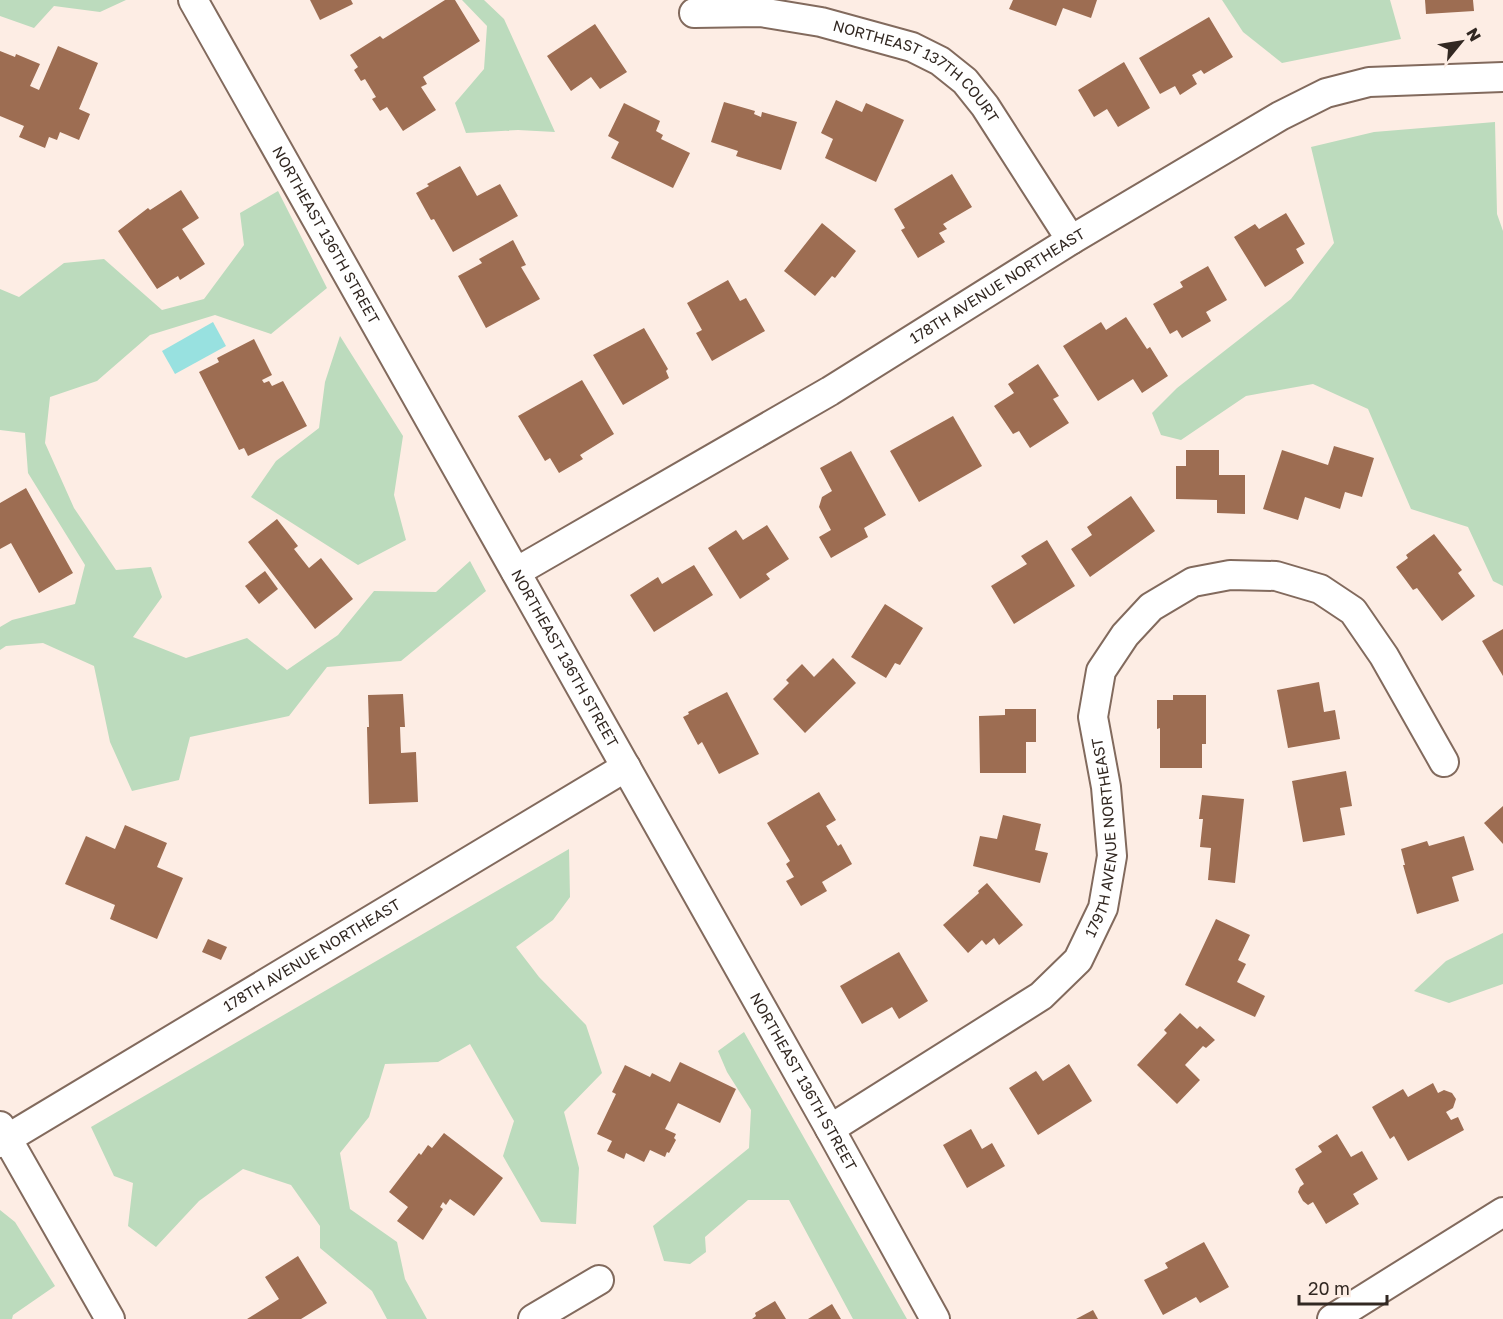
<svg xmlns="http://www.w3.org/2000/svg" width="1503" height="1319" viewBox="0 0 1503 1319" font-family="'Golos Text',sans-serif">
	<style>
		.green { fill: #bcdbbd }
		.water { fill: #98e1e0 }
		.building { fill: #9d6d52 }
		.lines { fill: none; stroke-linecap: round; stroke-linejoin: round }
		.minor-casing { stroke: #826a5d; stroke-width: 32 }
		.minor { stroke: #fff; stroke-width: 28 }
		.labels { text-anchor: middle; stroke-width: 4.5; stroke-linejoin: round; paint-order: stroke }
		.street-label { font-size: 15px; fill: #322822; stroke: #fdede4 }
	</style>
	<rect width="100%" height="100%" fill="#fdede4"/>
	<g class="green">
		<polygon points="0,0 126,0 100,12 54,6 34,28 0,16"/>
		<polygon points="462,0 484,0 504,19 555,132 518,130 466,133 455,103 484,69 487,26"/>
		<polygon points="1222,0 1390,0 1401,39 1282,63 1243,32"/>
		<polygon points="1495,122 1497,214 1503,231 1503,586 1493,581 1468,527 1411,509 1368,409 1313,384 1246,396 1181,440 1161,435 1152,413 1177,388 1291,299 1334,243 1311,147 1374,132"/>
		<polygon points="278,191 327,288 271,334 215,315 150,335 97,381 50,397 45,443 74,508 116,570 151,567 162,597 133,637 186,658 247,638 287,670 338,635 374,591 436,592 470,561 486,591 401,661 327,667 289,716 190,737 179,780 132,791 110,742 94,666 43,643 6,646 0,650 0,627 12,620 75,604 85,565 28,473 25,433 0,430 0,289 19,297 64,263 104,259 162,310 204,299 244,245 240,213"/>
		<polygon points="340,336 403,436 394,495 406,540 358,565 251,497 276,461 319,428 325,382"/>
		<polygon points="569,849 570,897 553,920 516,947 539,977 586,1025 602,1073 564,1112 579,1168 576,1224 541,1222 503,1156 514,1121 470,1044 438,1062 385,1064 369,1117 340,1153 350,1209 397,1242 405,1279 427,1319 387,1319 372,1291 320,1248 320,1226 291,1185 243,1169 199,1201 156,1247 128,1226 133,1183 114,1176 91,1127"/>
		<polygon points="1503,933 1503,984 1449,1003 1414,991 1446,961"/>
		<polygon points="744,1032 907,1319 853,1319 789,1200 748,1200 705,1237 706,1252 690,1264 664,1261 653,1226 749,1148 751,1110 727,1072 718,1051"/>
		<polygon points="0,1210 15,1222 55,1286 13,1315 12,1319 0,1319"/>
	</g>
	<polygon class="water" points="213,322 226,346 175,374 162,351"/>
	<g class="building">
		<polygon points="310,0 351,0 353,4 320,20"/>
		<polygon points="445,0 455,0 480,41 423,77 427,84 421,87 436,110 403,131 387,107 380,111 372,99 376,97 365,79 361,81 354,70 358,67 350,55 380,36 383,39"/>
		<polygon points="1013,0 1097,0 1091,18 1063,8 1056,26 1009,9"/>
		<polygon points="1425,0 1473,0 1474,11 1426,14"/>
		<polygon points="1209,17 1233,57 1204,74 1201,70 1192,75 1197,84 1180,95 1175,86 1160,94 1139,58"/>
		<polygon points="595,24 627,72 600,89 591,77 571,91 547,56"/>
		<polygon points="58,46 98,63 79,109 90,114 79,140 60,132 57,140 49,137 45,148 19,137 24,126 0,116 0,51 15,57 16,54 40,64 30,86 39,90"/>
		<polygon points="1124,62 1150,108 1118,127 1107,109 1094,117 1078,90"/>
		<polygon points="836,100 862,112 866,103 904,120 876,182 825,158 833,139 821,133"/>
		<polygon points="724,102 755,111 754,114 761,117 762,112 797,122 781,170 736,156 738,151 711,142"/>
		<polygon points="624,103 660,121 656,131 663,135 661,139 690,153 673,188 611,158 619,142 608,136"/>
		<polygon points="460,166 477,196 500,184 518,216 453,252 434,219 431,220 416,193 429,186 427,184"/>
		<polygon points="952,174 972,207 943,224 947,229 939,233 945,242 918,258 901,230 905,228 894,209"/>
		<polygon points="181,190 199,218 182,229 205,264 180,280 178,276 157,289 118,231 148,208 150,210"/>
		<polygon points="1286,213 1305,244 1296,249 1304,263 1265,287 1234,237 1255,224 1259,229"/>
		<polygon points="822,223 856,251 835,278 832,276 815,296 784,271"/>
		<polygon points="513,240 526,265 521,267 540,299 486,328 458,276 482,263 479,259"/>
		<polygon points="1208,266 1227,300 1206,312 1211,321 1182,338 1177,330 1170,334 1153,304 1183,287 1180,282"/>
		<polygon points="728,280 740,301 746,298 765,331 712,361 696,333 702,330 687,303"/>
		<polygon points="1126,317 1147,349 1150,347 1168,376 1142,393 1133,379 1098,401 1063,346 1101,322 1106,330"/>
		<polygon points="644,328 668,369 666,371 669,378 623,405 593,355"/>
		<polygon points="254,339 272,375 262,380 264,383 269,381 272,386 283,381 307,426 248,456 244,448 239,450 199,372 219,362 217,358"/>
		<polygon points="1038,364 1059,396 1053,399 1069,423 1030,448 1019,431 1013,434 994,406 1014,393 1008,384"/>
		<polygon points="582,380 614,434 580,455 583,459 559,473 550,458 545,461 518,416"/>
		<polygon points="953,416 982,466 919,502 890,451"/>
		<polygon points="1334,446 1374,458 1362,497 1345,492 1340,509 1305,497 1298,520 1263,509 1282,450 1328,465"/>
		<polygon points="1186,450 1219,450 1219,475 1245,475 1245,514 1217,513 1217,500 1176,499 1176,466 1186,466"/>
		<polygon points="851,451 886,515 864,528 868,537 831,558 819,537 831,530 819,507 822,497 832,491 820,468"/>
		<polygon points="26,488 73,573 39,593 11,543 0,549 0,503"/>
		<polygon points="1131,496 1155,531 1090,577 1071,549 1092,535 1087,527"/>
		<polygon points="277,519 298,546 294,549 309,568 321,558 353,599 315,629 248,542"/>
		<polygon points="767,525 789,559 766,574 770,579 740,599 708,548 736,530 743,540"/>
		<polygon points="1434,534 1462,570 1458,573 1475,596 1442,621 1417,588 1413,590 1396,567 1408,558 1406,555"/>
		<polygon points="1047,540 1075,586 1014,624 991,586 1027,564 1021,556"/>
		<polygon points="694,565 713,595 654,632 630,595 658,577 662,584"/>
		<polygon points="265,571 278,589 259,604 245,586"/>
		<polygon points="885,604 923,628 900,665 895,663 886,678 851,657"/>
		<polygon points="1503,629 1503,676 1482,641"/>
		<polygon points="833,658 856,683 805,733 773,699 789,683 786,680 802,664 814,677"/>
		<polygon points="1319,682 1324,712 1335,710 1340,739 1288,748 1277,690"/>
		<polygon points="727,692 759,754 719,774 702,742 698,745 683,717 689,714 688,712"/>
		<polygon points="403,694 405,727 400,727 401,753 416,752 418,802 369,804 367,727 369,727 368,695"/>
		<polygon points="1173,695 1206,695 1206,744 1202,744 1202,768 1160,768 1160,728 1157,729 1157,700 1173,700"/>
		<polygon points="1005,709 1036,709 1036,742 1026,742 1026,773 980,773 979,716 1005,715"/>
		<polygon points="1346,771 1352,806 1340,808 1345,835 1303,842 1292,781"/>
		<polygon points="819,792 836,820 826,826 838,846 841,844 852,864 822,882 827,891 801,906 786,881 794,877 786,864 790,861 767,823"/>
		<polygon points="1202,795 1244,799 1235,883 1208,880 1211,848 1200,847 1203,819 1199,819"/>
		<polygon points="1503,806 1503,844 1484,823"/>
		<polygon points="1003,815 1041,824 1035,850 1048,853 1040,883 973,866 980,836 997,839"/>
		<polygon points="125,825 167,843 157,867 183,878 157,939 110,919 115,905 65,884 86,836 115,849"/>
		<polygon points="1464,836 1474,870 1452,877 1459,901 1417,914 1403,865 1405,865 1401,849 1427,841 1429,846"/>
		<polygon points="987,883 1023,925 999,945 994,938 986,945 982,940 968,953 943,925 979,893 978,891"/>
		<polygon points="1216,919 1250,935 1238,960 1246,964 1237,982 1265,996 1255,1017 1185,985"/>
		<polygon points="208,939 227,947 221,960 202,952"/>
		<polygon points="899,952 928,1001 899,1019 892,1007 862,1024 840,986"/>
		<polygon points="1180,1013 1197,1029 1200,1026 1215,1040 1206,1048 1203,1046 1185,1065 1200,1080 1177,1104 1137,1065 1167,1033 1164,1030"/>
		<polygon points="680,1062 736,1089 720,1123 678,1103 665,1129 676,1134 674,1138 676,1140 669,1153 667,1152 665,1157 650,1150 644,1162 626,1153 624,1159 607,1151 612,1141 597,1134 616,1094 612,1092 625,1065 650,1077 652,1073 670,1082"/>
		<polygon points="1069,1064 1092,1101 1038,1135 1009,1088 1036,1071 1043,1081"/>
		<polygon points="1433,1083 1438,1093 1444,1090 1452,1093 1456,1099 1453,1108 1446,1112 1451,1120 1458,1117 1464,1130 1408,1161 1394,1136 1390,1139 1372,1107 1403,1089 1408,1097"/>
		<polygon points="971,1129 982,1149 992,1143 1005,1166 967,1188 943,1145"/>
		<polygon points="444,1133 503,1178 474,1216 450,1199 446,1205 443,1202 440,1207 443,1209 423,1240 397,1221 408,1207 389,1192 419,1153 421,1155 428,1145 432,1148"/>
		<polygon points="1337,1134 1351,1157 1362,1151 1378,1179 1353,1194 1359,1204 1326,1224 1313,1202 1308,1205 1303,1201 1298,1192 1300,1187 1304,1184 1295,1169 1322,1152 1318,1146"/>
		<polygon points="1204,1242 1229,1287 1200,1303 1196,1297 1163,1315 1144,1280 1168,1268 1165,1263"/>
		<polygon points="298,1256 327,1303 301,1319 247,1319 279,1299 265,1277"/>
		<polygon points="775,1301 786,1319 752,1319 756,1316 755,1313"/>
		<polygon points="832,1304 841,1319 808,1319"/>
		<polygon points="1093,1310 1098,1319 1076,1319"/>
	</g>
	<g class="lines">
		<g class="minor-casing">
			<g id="minor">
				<path id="s1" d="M193,0L830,1129L935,1319"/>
				<path id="s2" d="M694,13L760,12L821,22L912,47L940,61L965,81L985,106L1071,240"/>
				<path id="s3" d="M516,572L830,391L1071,240L1280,116L1326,93L1369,82L1503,77"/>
				<polyline points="0,1126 110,1319"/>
				<path id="s4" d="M830,1129L1041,996L1078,960L1103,908L1112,856L1106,787L1093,717L1101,671L1125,635L1151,607L1193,582L1230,575L1276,576L1320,589L1353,611L1384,656L1444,762"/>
				<path id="s5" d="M0,1143L626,767"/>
				<polyline points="533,1319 599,1280"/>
				<polyline points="1332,1319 1503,1212"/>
			</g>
		</g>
		<use href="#minor" class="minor"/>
	</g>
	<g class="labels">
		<g class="street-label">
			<text dy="5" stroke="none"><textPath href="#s2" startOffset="238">NORTHEAST 137TH COURT</textPath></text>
			<text dy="5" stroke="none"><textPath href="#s1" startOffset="270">NORTHEAST 136TH STREET</textPath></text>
			<text dy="5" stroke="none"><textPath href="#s3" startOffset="560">178TH AVENUE NORTHEAST</textPath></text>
			<text dy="5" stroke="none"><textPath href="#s1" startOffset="756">NORTHEAST 136TH STREET</textPath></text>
			<text dy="5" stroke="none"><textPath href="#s4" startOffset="429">179TH AVENUE NORTHEAST</textPath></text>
			<text dy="5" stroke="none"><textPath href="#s5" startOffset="364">178TH AVENUE NORTHEAST</textPath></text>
			<text dy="5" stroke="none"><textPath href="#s1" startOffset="1242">NORTHEAST 136TH STREET</textPath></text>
		</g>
	</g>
	<g transform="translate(1461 42) rotate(60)" stroke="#fdede4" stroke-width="4.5" paint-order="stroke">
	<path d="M0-4.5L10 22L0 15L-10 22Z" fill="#322822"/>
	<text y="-9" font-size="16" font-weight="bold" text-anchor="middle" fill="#322822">N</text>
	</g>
	<path d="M1299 1295v9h88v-9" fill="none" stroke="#322822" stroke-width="3"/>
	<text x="1308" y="1295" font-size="18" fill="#322822" stroke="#fdede4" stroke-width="4.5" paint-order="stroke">20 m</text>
</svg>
